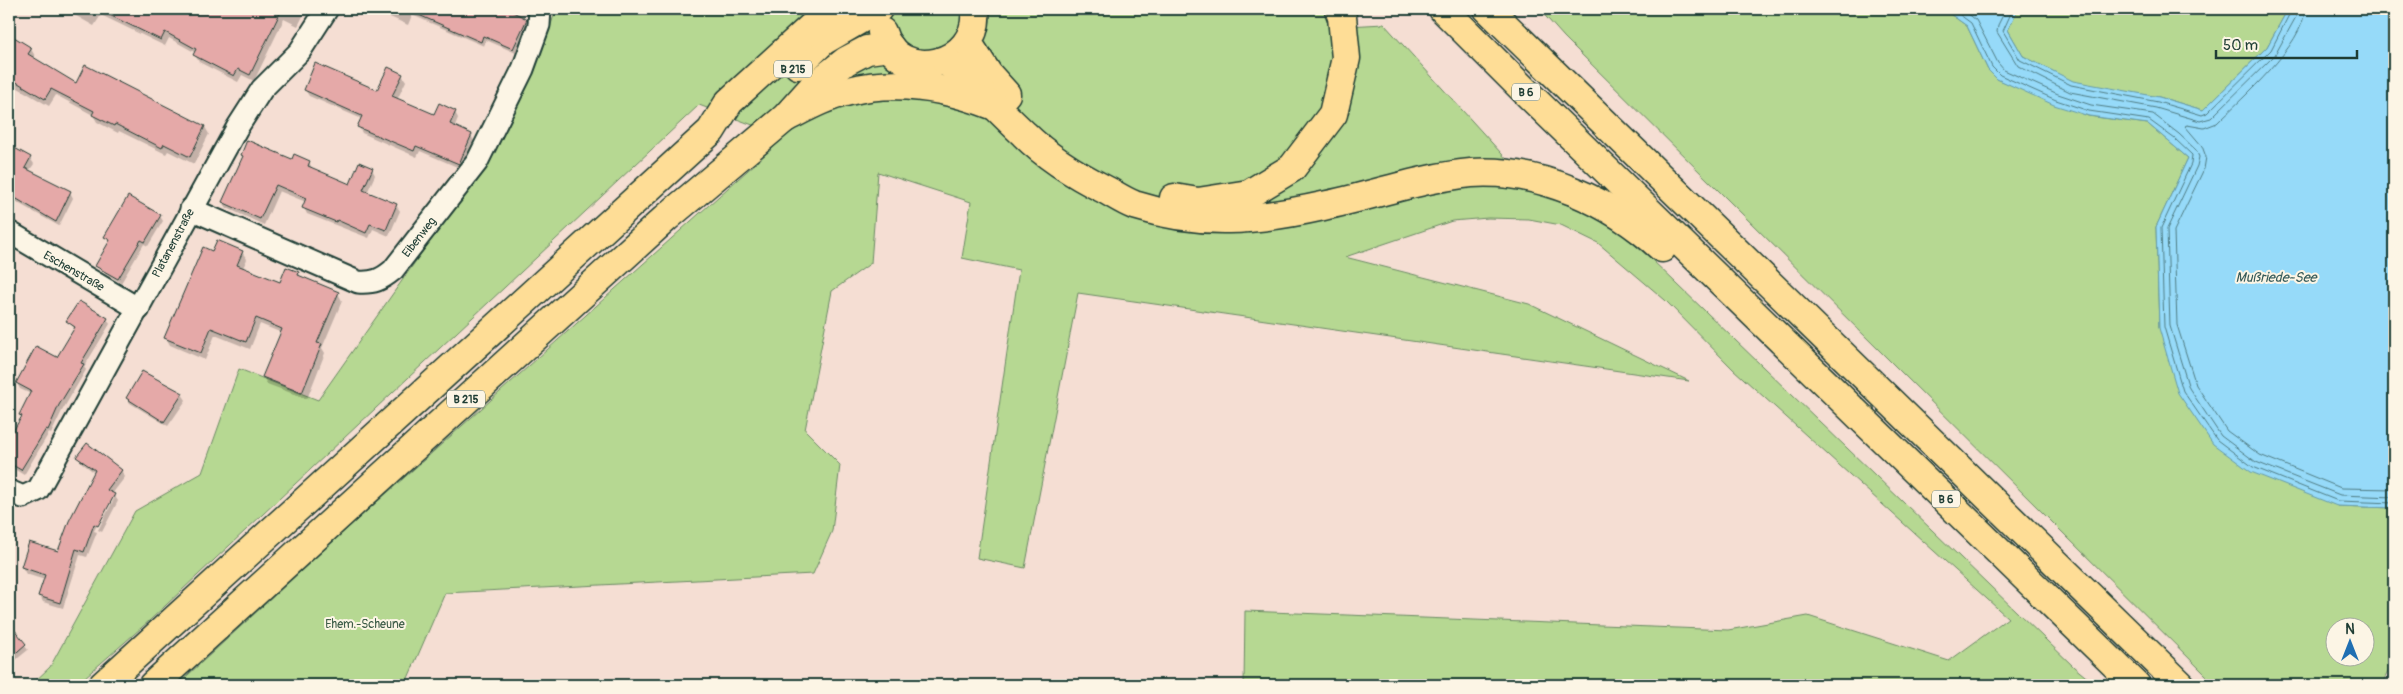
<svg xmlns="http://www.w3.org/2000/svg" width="2403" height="694" viewBox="0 0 2403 694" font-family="Pangolin,sans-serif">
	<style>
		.green { fill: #b6d892; stroke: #6a8a63; fill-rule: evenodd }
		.water { fill: #96daf9; stroke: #669baa }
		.shadow { fill: #0003 }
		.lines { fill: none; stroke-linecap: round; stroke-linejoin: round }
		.shore { stroke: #4f7c83; stroke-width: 1 }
		.building { fill: #e5a9a8; stroke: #1f3d34 }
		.street-casing { stroke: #1f3d34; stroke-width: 25 }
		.primary-casing { stroke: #1f3d34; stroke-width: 31 }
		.highway-casing { stroke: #1f3d34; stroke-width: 31 }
		.street { stroke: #fcf5e5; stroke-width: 21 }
		.primary { stroke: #fedd96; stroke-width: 28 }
		.highway { stroke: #fedd96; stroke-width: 28 }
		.labels { text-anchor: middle; stroke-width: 4; stroke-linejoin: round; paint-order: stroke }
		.shield { fill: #fcf5e5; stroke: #617469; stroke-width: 1 }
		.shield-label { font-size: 11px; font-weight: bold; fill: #1f3d34 }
		.street-label { font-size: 12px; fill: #1f3d34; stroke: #fcf5e5 }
		.park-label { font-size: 12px; fill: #3d5c47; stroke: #fcf5e5 }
		.water-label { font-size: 14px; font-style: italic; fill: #375c5b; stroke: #fcf5e5 }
	</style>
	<rect width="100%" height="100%" fill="#f5ded3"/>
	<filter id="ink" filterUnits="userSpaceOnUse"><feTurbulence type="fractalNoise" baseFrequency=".02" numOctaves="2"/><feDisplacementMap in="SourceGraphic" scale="10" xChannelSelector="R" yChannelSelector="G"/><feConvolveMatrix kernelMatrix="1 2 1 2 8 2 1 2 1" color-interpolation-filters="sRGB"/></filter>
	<g filter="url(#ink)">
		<g class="green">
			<polygon points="556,9 1323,9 1329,27 1384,24 1540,196 1578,208 1617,230 1649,257 2074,667 2096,685 1244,685 1245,611 1728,630 1808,616 1949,661 2008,618 1733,369 1665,300 1598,243 1561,225 1529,219 1488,218 1452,221 1345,257 1529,304 1689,381 1078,293 1025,568 977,558 1019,270 962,258 971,202 878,172 871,263 832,291 805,430 840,465 832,531 813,574 445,593 405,685 177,685 349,527 785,137 699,105 149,621 76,685 31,685 50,667 135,511 202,473 239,369 318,400 494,150 549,31"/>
			<path d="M1539,9H1943L1967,26L1988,70L1997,79L2088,116L2148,124L2188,158L2156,227L2159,328L2337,506L2394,508V661L2381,685H2216L1564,37ZM2336,626H2366V656H2336Z"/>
			<polygon points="2018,9 2288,9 2267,47 2203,110 2159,97 2077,84 2023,56 2008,30"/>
		</g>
		<polygon class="water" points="1943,9 2018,9 2008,30 2023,56 2073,81 2159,97 2203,110 2267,47 2288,9 2394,9 2394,508 2337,506 2251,472 2213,444 2178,393 2159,328 2156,227 2188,158 2148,124 2089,116 2054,105 1997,79 1988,70 1967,26"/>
		<g class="shadow">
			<polygon points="64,9 196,9 194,12 220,25 228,9 303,9 305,12 298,26 284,19 254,81 242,75 238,82 199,62 195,55 196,53 169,38 165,46 101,15 94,26"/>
			<polygon points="372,9 504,9 526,19 529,23 516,53 486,40 484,46 412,15 408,25"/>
			<polygon points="9,35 31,49 35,56 34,59 77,85 86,67 205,127 209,134 194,164 168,151 166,154 119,131 118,133 97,122 93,115 56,95 49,106 18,88 14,80 9,77"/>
			<polygon points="402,75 406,81 397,100 435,116 455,112 458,118 454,128 471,135 474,141 462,169 420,151 417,157 362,133 359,127 362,119 309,96 305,90 377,91"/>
			<polygon points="9,146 30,158 34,164 29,171 70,192 73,198 59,226 9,198"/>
			<polygon points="242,155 309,162 312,168 351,186 372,169 375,175 367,193 396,205 400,211 389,236 373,229 369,238 307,214 304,208 306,202 279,191 264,225 227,208 223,202 244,157"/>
			<polygon points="160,216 163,221 148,246 144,244 121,283 100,270 97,266 110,243 106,237"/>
			<polygon points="213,252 242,252 247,259 243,268 280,284 299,273 301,278 338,293 342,301 322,348 325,353 307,399 267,384 263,377 282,333 260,324 250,349 215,335 205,360 170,345 166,338"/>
			<polygon points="107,319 110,324 84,367 86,370 62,411 51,434 49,433 24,475 9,466 9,441 22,418 20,415 31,394 20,389 17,383 57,359 75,329 68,321"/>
			<polygon points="142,373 182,394 186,400 168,426 130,403 127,398"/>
			<polygon points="78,457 121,470 125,477 112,494 114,495 118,501 102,532 98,530 115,497 112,497 94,531 97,532 87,557 80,555 63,608 43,602 40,596 45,580 26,574 22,567 59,553 95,473 82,463"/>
			<polygon points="9,625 28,650 12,663 9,659"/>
		</g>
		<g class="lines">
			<g class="shore">
				<polyline points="1952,9 1971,23 1992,67 2000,75 2056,100 2089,111 2149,120 2175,139 2192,155 2191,164 2161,228 2164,327 2183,391 2217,440 2253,467 2338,501 2394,503"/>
				<polyline points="1962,9 1976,20 1998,63 2004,70 2058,94 2091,105 2153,114 2179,134 2196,150 2199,157 2197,166 2167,229 2170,326 2189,388 2221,436 2256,462 2340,495 2394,497"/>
				<polyline points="2006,9 1998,25 1997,32 2018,66 2070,92 2156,108 2200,121 2211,118 2275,55 2297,15 2298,9"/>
				<polyline points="2013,9 2003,31 2020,60 2071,85 2158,102 2202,115 2207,113 2271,50 2292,9"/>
				<path d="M2305,9C2304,45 2242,98 2217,123L2204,128L2187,125L2185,126L2202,146L2206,157L2204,169L2174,231L2177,325L2196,385L2227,431L2260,455L2341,488L2394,489"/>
			</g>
		</g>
		<g class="building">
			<polygon points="97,9 282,9 250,75 238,69 234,76 193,55 196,49 165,32 161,40"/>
			<polygon points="405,9 507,9 527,19 513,49 483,36 481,42"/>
			<polygon points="9,34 32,48 28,54 76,83 85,65 205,126 190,157 164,144 162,148 115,124 114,126 92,115 94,111 51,89 45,99 13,80 15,76 9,73"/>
			<polygon points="315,63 377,90 388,67 403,74 392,96 434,114 439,103 456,111 450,124 472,134 459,164 416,146 414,151 357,127 362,116 304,90"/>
			<polygon points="247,140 292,159 294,154 310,161 308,166 350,184 359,162 373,168 363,190 397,204 386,230 370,224 366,233 337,220 336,222 302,208 306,198 276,185 260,219 222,202 243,156 241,155"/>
			<polygon points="9,145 31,157 25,168 71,191 56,222 10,195 9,197"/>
			<polygon points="128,196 161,215 145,242 141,240 118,279 95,266 110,240 104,237"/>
			<polygon points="217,240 243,251 237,265 280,282 286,267 299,272 298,275 339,292 317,343 322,344 302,393 262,377 282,329 256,318 246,342 211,328 201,353 164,338 203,247 212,251"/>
			<polygon points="79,301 108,318 81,363 84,364 59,405 48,430 46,429 21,470 9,463 9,438 22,416 19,415 31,391 16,383 36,346 57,357 75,327 66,321"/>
			<polygon points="142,371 183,393 164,422 126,398"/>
			<polygon points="87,443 122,470 107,490 115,494 98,526 94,524 84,552 76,549 60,603 38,596 45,575 21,567 29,542 58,551 69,521 95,470 76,457"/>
			<polygon points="9,623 26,644 9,659"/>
		</g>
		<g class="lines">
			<g class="street-casing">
				<g id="street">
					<path d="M191,209L358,282C374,283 381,280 393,270L477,162L523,69L539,25L540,9"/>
					<polyline points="9,232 139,309"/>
					<polyline points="9,491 23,497 38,490 237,128 262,89 300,51 327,9"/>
				</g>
			</g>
			<g class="primary-casing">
				<g id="primary">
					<path d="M882,32C898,86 981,67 975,9"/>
					<polyline points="798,65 823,41 878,9"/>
					<polyline points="103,685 711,131 729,102 831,9"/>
					<polyline points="153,685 666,218 785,118 811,89 846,61 867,50 890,47"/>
				</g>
			</g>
			<g class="highway-casing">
				<g id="highway">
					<polyline points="1443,9 1529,95 2136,685"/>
					<polyline points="1488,9 2181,685"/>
					<polyline points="968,43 988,74 1006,94"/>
					<path d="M946,61C975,84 997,109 1024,134C1048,158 1076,175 1106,190C1115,195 1124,201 1134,205C1200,226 1256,221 1323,206C1372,196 1420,178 1471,173C1540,168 1612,202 1662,248"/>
					<path d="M785,118C805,108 826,96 849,91C896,79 947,88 992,105"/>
					<polyline points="1174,198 1198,202 1249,194 1292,168 1333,114 1346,58 1342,17 1339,9"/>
				</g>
			</g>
			<use href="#street" class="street"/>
			<use href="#primary" class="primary"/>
			<use href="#highway" class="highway"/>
		</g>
	</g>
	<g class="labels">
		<g class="shield">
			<rect x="774" y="60.5" width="38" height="17" rx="4"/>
			<rect x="1512" y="83.5" width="28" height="17" rx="4"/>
			<rect x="447" y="390.5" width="38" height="17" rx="4"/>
			<rect x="1932" y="490.5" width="28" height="17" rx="4"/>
		</g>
		<g class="shield-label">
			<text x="793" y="73">B 215</text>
			<text x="1526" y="96">B 6</text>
			<text x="466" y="403">B 215</text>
			<text x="1946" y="503">B 6</text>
		</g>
		<g class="street-label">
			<text transform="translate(419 237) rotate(-52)" y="4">Eibenweg</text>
			<text transform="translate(173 243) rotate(-62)" y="4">Platanenstraße</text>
			<text transform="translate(74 271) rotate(30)" y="4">Eschenstraße</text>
		</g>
		<g class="park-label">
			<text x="365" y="628">Ehem.-Scheune</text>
		</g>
		<g class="water-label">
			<text x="2276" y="282">Mußriede-See</text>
		</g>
	</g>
	<rect width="2403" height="694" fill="none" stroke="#fcf5e5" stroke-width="30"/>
	<rect x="15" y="15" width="2373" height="664" fill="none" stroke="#1f3d34" stroke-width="2" filter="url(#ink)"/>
	<g transform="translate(2350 642)"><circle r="24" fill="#fcf5e5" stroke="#a4ab9e"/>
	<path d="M0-4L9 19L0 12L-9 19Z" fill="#1f6fb2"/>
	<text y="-8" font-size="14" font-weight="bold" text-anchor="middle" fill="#1f3d34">N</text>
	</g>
	<path d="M2216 50v8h141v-8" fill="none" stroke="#1f3d34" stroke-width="2.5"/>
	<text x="2223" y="50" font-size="15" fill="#1f3d34" stroke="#fcf5e5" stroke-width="4" paint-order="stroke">50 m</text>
</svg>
